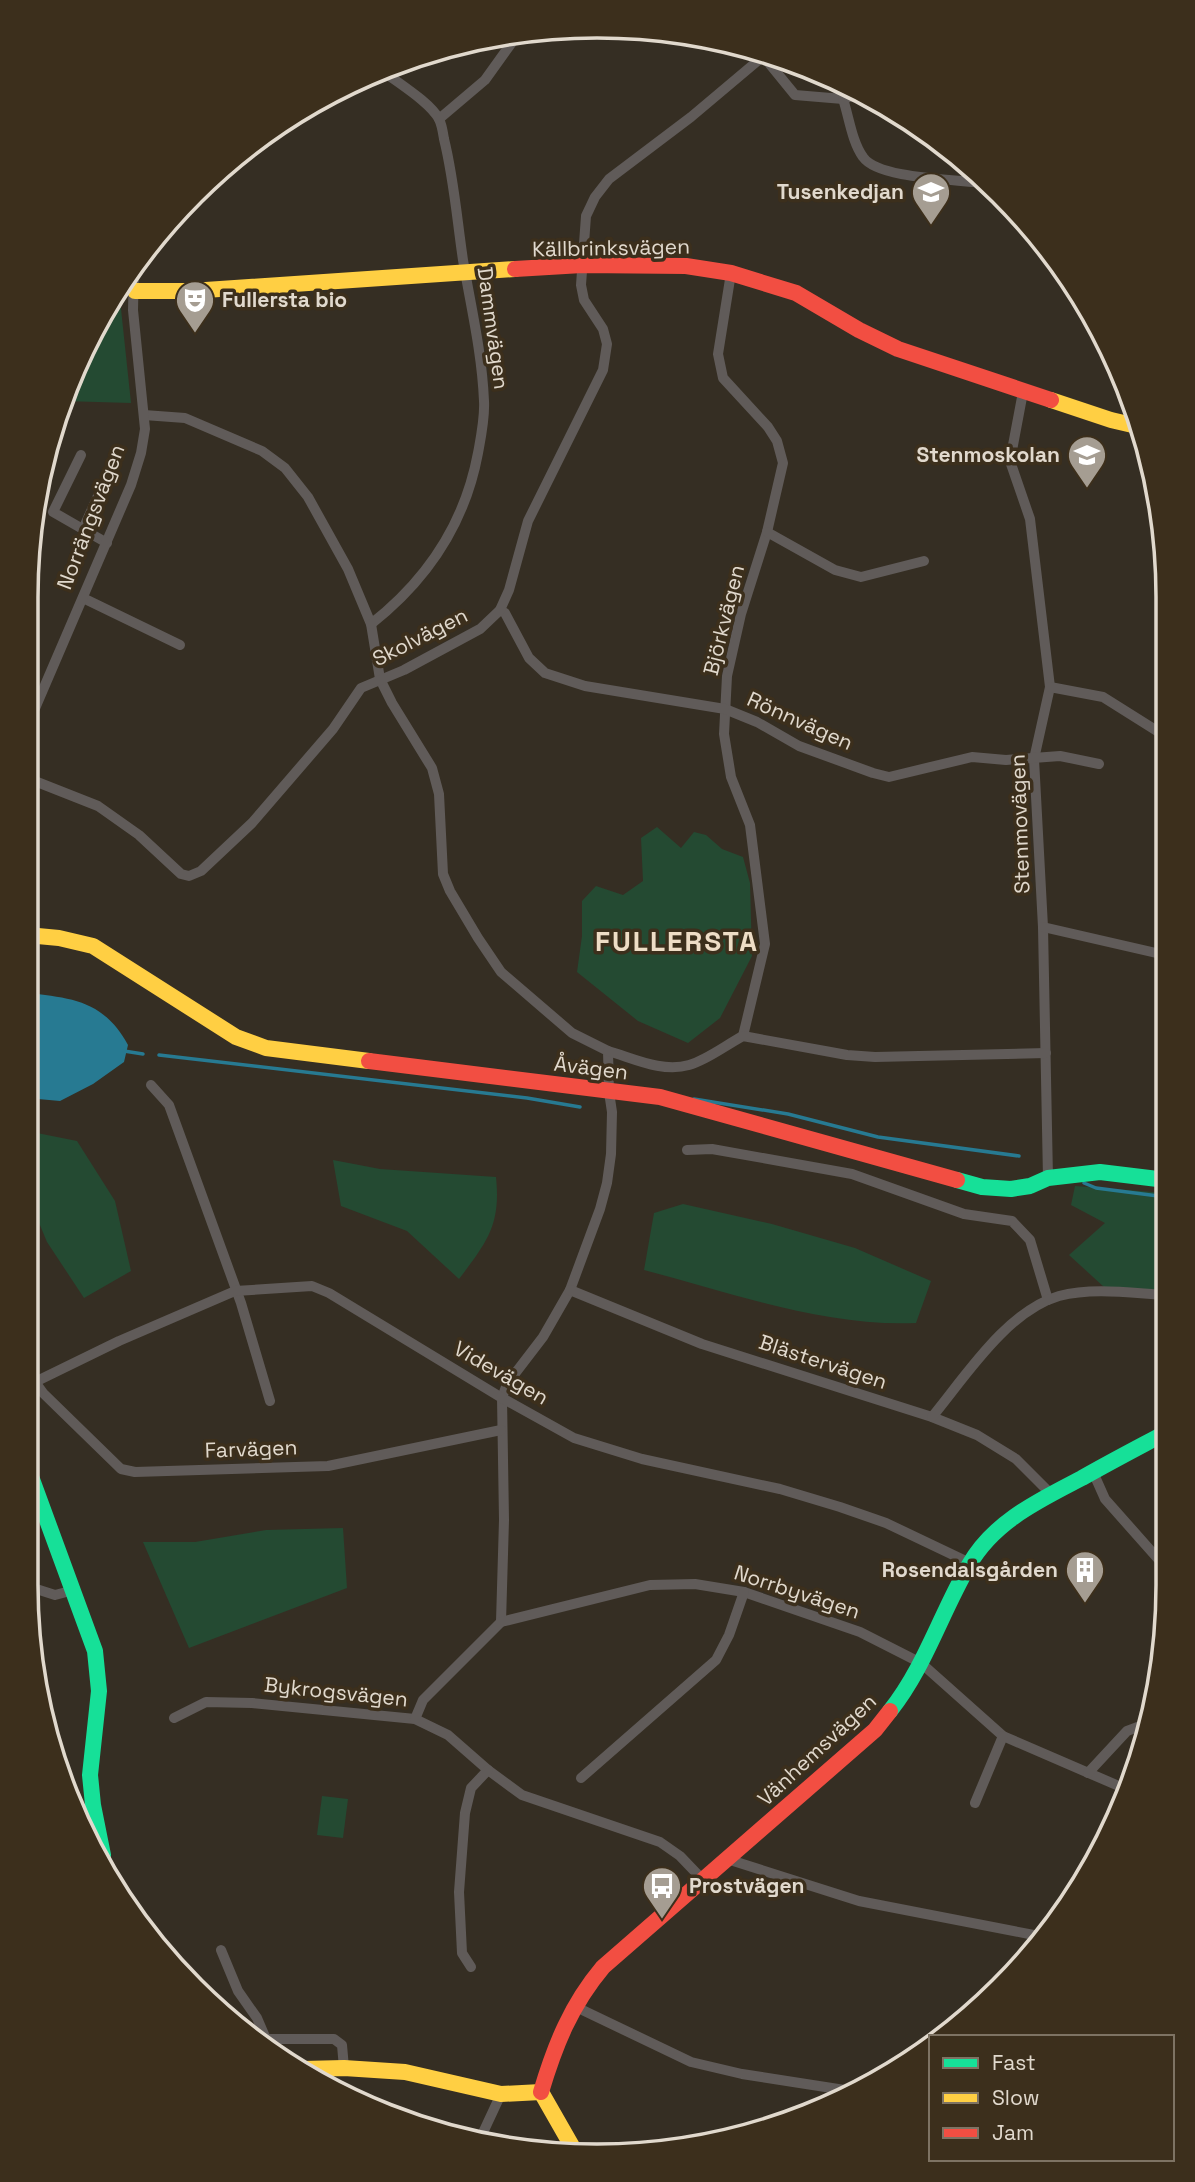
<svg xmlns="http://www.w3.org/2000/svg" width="1195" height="2182" viewBox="0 0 1195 2182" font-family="'Space Grotesk',sans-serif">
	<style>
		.green { fill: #244a32 }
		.water { fill: #277a92 }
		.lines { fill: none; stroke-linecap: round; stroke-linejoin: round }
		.stream { stroke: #277a92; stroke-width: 3.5 }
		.street { stroke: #605b59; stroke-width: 10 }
		.fast { stroke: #16e098; stroke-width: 16 }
		.slow { stroke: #ffcf43; stroke-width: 16 }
		.jam { stroke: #f24e42; stroke-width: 16 }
		.labels { text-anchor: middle; stroke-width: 7; stroke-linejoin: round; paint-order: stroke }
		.poi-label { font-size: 21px; font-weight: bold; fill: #e1d9cd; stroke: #3c2f1c; text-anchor: end }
		.street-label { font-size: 21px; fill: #e1d9cd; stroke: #3c2f1c }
		.district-label { font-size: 28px; font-weight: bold; letter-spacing: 2px; fill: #eeddc6; stroke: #3c2f1c }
		.rim { fill: none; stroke: #e1d9cd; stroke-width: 3.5 }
	</style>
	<rect width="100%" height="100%" fill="#352e23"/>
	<g class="green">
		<polygon points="119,290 131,403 63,401 103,312"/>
		<polygon points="657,827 681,848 694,832 706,835 722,849 743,857 750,883 752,956 720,1018 688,1043 638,1021 577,972 582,936 582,901 596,886 623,895 643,881 641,838"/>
		<polygon points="27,1131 77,1141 115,1201 131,1271 84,1298 47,1242 27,1194"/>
		<path d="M333,1160L380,1169L496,1177C501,1225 487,1242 459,1279L407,1231L341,1206Z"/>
		<polygon points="1075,1186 1166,1193 1166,1290 1104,1287 1069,1255 1105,1223 1071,1205"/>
		<path d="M683,1204L772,1224L855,1248L931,1281L916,1323C825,1327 732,1293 644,1270L654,1213Z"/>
		<polygon points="343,1528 347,1588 189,1648 143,1542 195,1542 266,1530"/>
		<polygon points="322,1796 348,1799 343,1838 317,1835"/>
	</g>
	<path class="water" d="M27,993C73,998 104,1001 128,1045L124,1062L93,1084L60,1101L27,1098Z"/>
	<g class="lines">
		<g class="stream">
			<polyline points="124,1051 143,1054"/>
			<polyline points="159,1055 527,1098 580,1107"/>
			<polyline points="694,1099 788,1114 878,1137 1019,1156"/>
			<polyline points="1084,1183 1096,1188 1166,1197"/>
		</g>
		<g class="street">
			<polyline points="759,51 795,95 843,99 861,93"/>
			<path d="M843,99C849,117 852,142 863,157C879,180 960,179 989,184"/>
			<polyline points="439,119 485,80 518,34"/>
			<polyline points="731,273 718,354 723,378 768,427 777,441 783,463 767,532 741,614 727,676 724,734 731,777 750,825 765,944 743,1036"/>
			<polyline points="1023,392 1010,461 1030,519 1050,687 1034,759 1043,927 1048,1178"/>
			<polyline points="144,415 185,418 262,451 285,468 308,497 348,569 371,624 380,679 392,703 432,768 439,794 443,874 450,891 478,938 501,972 572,1033 608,1051 609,1092 612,1112 611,1154 607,1183 600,1209 570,1290 543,1337 507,1384 502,1398 504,1520 501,1622"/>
			<polyline points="81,455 53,512 107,543"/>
			<polyline points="83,529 107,476"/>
			<polyline points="767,532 835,570 861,577 924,561"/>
			<polyline points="83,598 180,645"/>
			<polyline points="500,610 505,613 529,658 545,673 585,686 725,709 757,722 799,746 873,773 889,777 972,757 1006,760 1060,756 1099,764"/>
			<path d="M371,624C427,580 465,523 478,453C481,437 485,418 484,401C482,353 471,307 463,260C457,220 454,179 444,139C443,133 442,125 439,119C430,102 398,83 383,71"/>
			<polyline points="1050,687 1103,697 1165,736"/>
			<polyline points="27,727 131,485 141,453 145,429 133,310 134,269"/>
			<polyline points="27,778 98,806 139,835 181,874 189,876 201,871 252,823 333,729 361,688 404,670 480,629 500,610 509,590 528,521 603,370 607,344 603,329 584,300 581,285 586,216 595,197 609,179 691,117 767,53"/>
			<polyline points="1043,927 1165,955"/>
			<path d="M608,1051C633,1058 662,1073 689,1065C707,1060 726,1045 743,1036L847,1055L875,1057L1046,1053"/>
			<polyline points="151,1085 169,1105 241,1303 270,1401"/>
			<polyline points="687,1150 712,1149 852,1174 964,1214 1012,1221 1030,1240 1048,1300"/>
			<polyline points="570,1290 702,1344 932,1417 977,1435 1016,1459 1050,1493"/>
			<polyline points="35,1382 43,1393 121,1469 135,1472 328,1466 501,1430"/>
			<polyline points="26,1383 35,1382 119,1341 235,1291 312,1286 329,1293 502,1398 574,1438 642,1459 780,1489 840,1507 886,1523 970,1563"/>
			<path d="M932,1417C965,1377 1007,1311 1059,1296C1093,1287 1131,1293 1166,1295"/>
			<polyline points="1093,1472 1105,1499 1167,1569"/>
			<polyline points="1154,1553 1167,1546"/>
			<polyline points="27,1586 55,1595 74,1590"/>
			<polyline points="174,1718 206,1702 252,1703 415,1719 448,1735 488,1770 522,1795 660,1842 680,1856 702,1879"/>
			<polyline points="415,1719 423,1700 501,1622 650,1585 695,1584 744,1592 860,1632 921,1663 1003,1736 1128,1790"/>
			<polyline points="1088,1773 1127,1731 1143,1725"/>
			<polyline points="581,1778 716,1660 729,1635 744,1592"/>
			<polyline points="975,1803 1003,1736"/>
			<polyline points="727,1859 859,1901 1039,1936"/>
			<polyline points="221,1950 238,1991 257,2018 266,2039 334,2039 342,2045 344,2068"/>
			<polyline points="471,1967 462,1953 459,1892 465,1813 471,1788 488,1770"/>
			<polyline points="574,2006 691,2062 742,2074 851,2091"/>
			<polyline points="480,2139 501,2094"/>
		</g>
		<g class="fast">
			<polyline points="957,1180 982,1187 1011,1189 1030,1186 1048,1178 1100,1172 1166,1180"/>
			<polyline points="26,1463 95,1651 99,1691 90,1775 93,1805 103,1855"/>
			<path d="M890,1711C925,1667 941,1613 969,1565C994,1521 1040,1500 1082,1478C1110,1462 1139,1447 1167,1432"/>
		</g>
		<g class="slow">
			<polyline points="135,291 191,291 515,269"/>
			<polyline points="1051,400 1111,420 1141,427"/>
			<polyline points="27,935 59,938 93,946 236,1037 266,1048 369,1061"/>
			<polyline points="302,2069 344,2068 405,2072 501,2094 541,2092"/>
			<polyline points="541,2092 573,2148"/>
		</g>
		<g class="jam">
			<polyline points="515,269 582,265 686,266 731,273 796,293 859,330 898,349 1051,400"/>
			<polyline points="369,1061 660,1097 957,1180"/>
			<path d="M541,2092C555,2045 571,2005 603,1967L875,1730L890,1711"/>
		</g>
	</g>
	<defs>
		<g id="school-pin" transform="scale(2.0125)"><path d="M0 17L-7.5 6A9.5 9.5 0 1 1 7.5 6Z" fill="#a59d92" stroke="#3c2f1c"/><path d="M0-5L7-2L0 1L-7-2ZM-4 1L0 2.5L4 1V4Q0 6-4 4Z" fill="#fff"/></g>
		<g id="theatre-pin" transform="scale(2.0125)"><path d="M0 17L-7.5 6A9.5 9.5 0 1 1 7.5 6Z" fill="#a59d92" stroke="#3c2f1c"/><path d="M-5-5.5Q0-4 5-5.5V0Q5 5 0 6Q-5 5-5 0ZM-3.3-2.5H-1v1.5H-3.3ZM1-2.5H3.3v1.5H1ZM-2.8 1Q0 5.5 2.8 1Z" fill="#fff"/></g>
		<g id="building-pin" transform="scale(2.0125)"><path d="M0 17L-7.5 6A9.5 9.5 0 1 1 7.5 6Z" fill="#a59d92" stroke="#3c2f1c"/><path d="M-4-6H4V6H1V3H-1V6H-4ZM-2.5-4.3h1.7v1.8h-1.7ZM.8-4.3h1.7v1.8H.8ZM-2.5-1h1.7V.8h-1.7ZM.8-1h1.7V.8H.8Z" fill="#fff"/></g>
		<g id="bus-pin" transform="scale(2.0125)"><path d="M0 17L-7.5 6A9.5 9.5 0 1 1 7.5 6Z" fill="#a59d92" stroke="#3c2f1c"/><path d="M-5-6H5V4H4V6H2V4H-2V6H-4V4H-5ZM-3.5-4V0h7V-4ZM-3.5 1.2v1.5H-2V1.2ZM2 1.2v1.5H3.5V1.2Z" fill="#fff"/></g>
	</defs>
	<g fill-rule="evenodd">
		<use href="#school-pin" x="931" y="192"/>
		<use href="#theatre-pin" x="195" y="300"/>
		<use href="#school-pin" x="1087" y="455"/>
		<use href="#building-pin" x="1085" y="1570"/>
		<use href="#bus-pin" x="662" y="1886"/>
	</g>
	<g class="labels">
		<g class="poi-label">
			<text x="904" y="199">Tusenkedjan</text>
			<text x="222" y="307" text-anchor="start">Fullersta bio</text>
			<text x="1060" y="462">Stenmoskolan</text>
			<text x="1058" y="1577">Rosendalsgården</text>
			<text x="689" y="1893" text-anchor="start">Prostvägen</text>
		</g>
		<g class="street-label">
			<text transform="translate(611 248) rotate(-1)" y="7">Källbrinksvägen</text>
			<text transform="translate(493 328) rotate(82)" y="7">Dammvägen</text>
			<text transform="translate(91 517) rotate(-69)" y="7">Norrängsvägen</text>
			<text transform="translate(724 620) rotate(-76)" y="7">Björkvägen</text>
			<text transform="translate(420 637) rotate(-27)" y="7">Skolvägen</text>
			<text transform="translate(800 721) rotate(24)" y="7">Rönnvägen</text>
			<text transform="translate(1020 824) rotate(-92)" y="7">Stenmovägen</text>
			<text transform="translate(591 1068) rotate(7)" y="7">Åvägen</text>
			<text transform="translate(823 1362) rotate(18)" y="7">Blästervägen</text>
			<text transform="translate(501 1373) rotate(30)" y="7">Videvägen</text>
			<text transform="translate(251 1449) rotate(-2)" y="7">Farvägen</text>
			<text transform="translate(797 1592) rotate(18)" y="7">Norrbyvägen</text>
			<text transform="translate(336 1692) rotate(6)" y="7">Bykrogsvägen</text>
			<text transform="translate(817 1750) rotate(-43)" y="7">Vänhemsvägen</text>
		</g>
		<g class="district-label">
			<text x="677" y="951">FULLERSTA</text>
		</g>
	</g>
	<path d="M0 0H1195V2182H0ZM597 38H597A559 559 0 0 1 1156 597V1585A559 559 0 0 1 597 2144H597A559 559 0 0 1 38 1585V597A559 559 0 0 1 597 38Z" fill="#3c2f1c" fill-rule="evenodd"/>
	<path class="rim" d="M597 38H597A559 559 0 0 1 1156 597V1585A559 559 0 0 1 597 2144H597A559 559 0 0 1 38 1585V597A559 559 0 0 1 597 38Z"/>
	<rect x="929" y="2035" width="245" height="126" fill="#3c2f1c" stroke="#7e7363" stroke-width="2"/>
	<rect x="943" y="2058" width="35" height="10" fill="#16e098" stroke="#7e7363" stroke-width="2"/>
	<text x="992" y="2070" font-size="21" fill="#e1d9cd">Fast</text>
	<rect x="943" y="2093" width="35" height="10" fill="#ffcf43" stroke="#7e7363" stroke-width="2"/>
	<text x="992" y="2105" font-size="21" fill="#e1d9cd">Slow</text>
	<rect x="943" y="2128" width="35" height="10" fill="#f24e42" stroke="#7e7363" stroke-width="2"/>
	<text x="992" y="2140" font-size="21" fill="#e1d9cd">Jam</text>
</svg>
